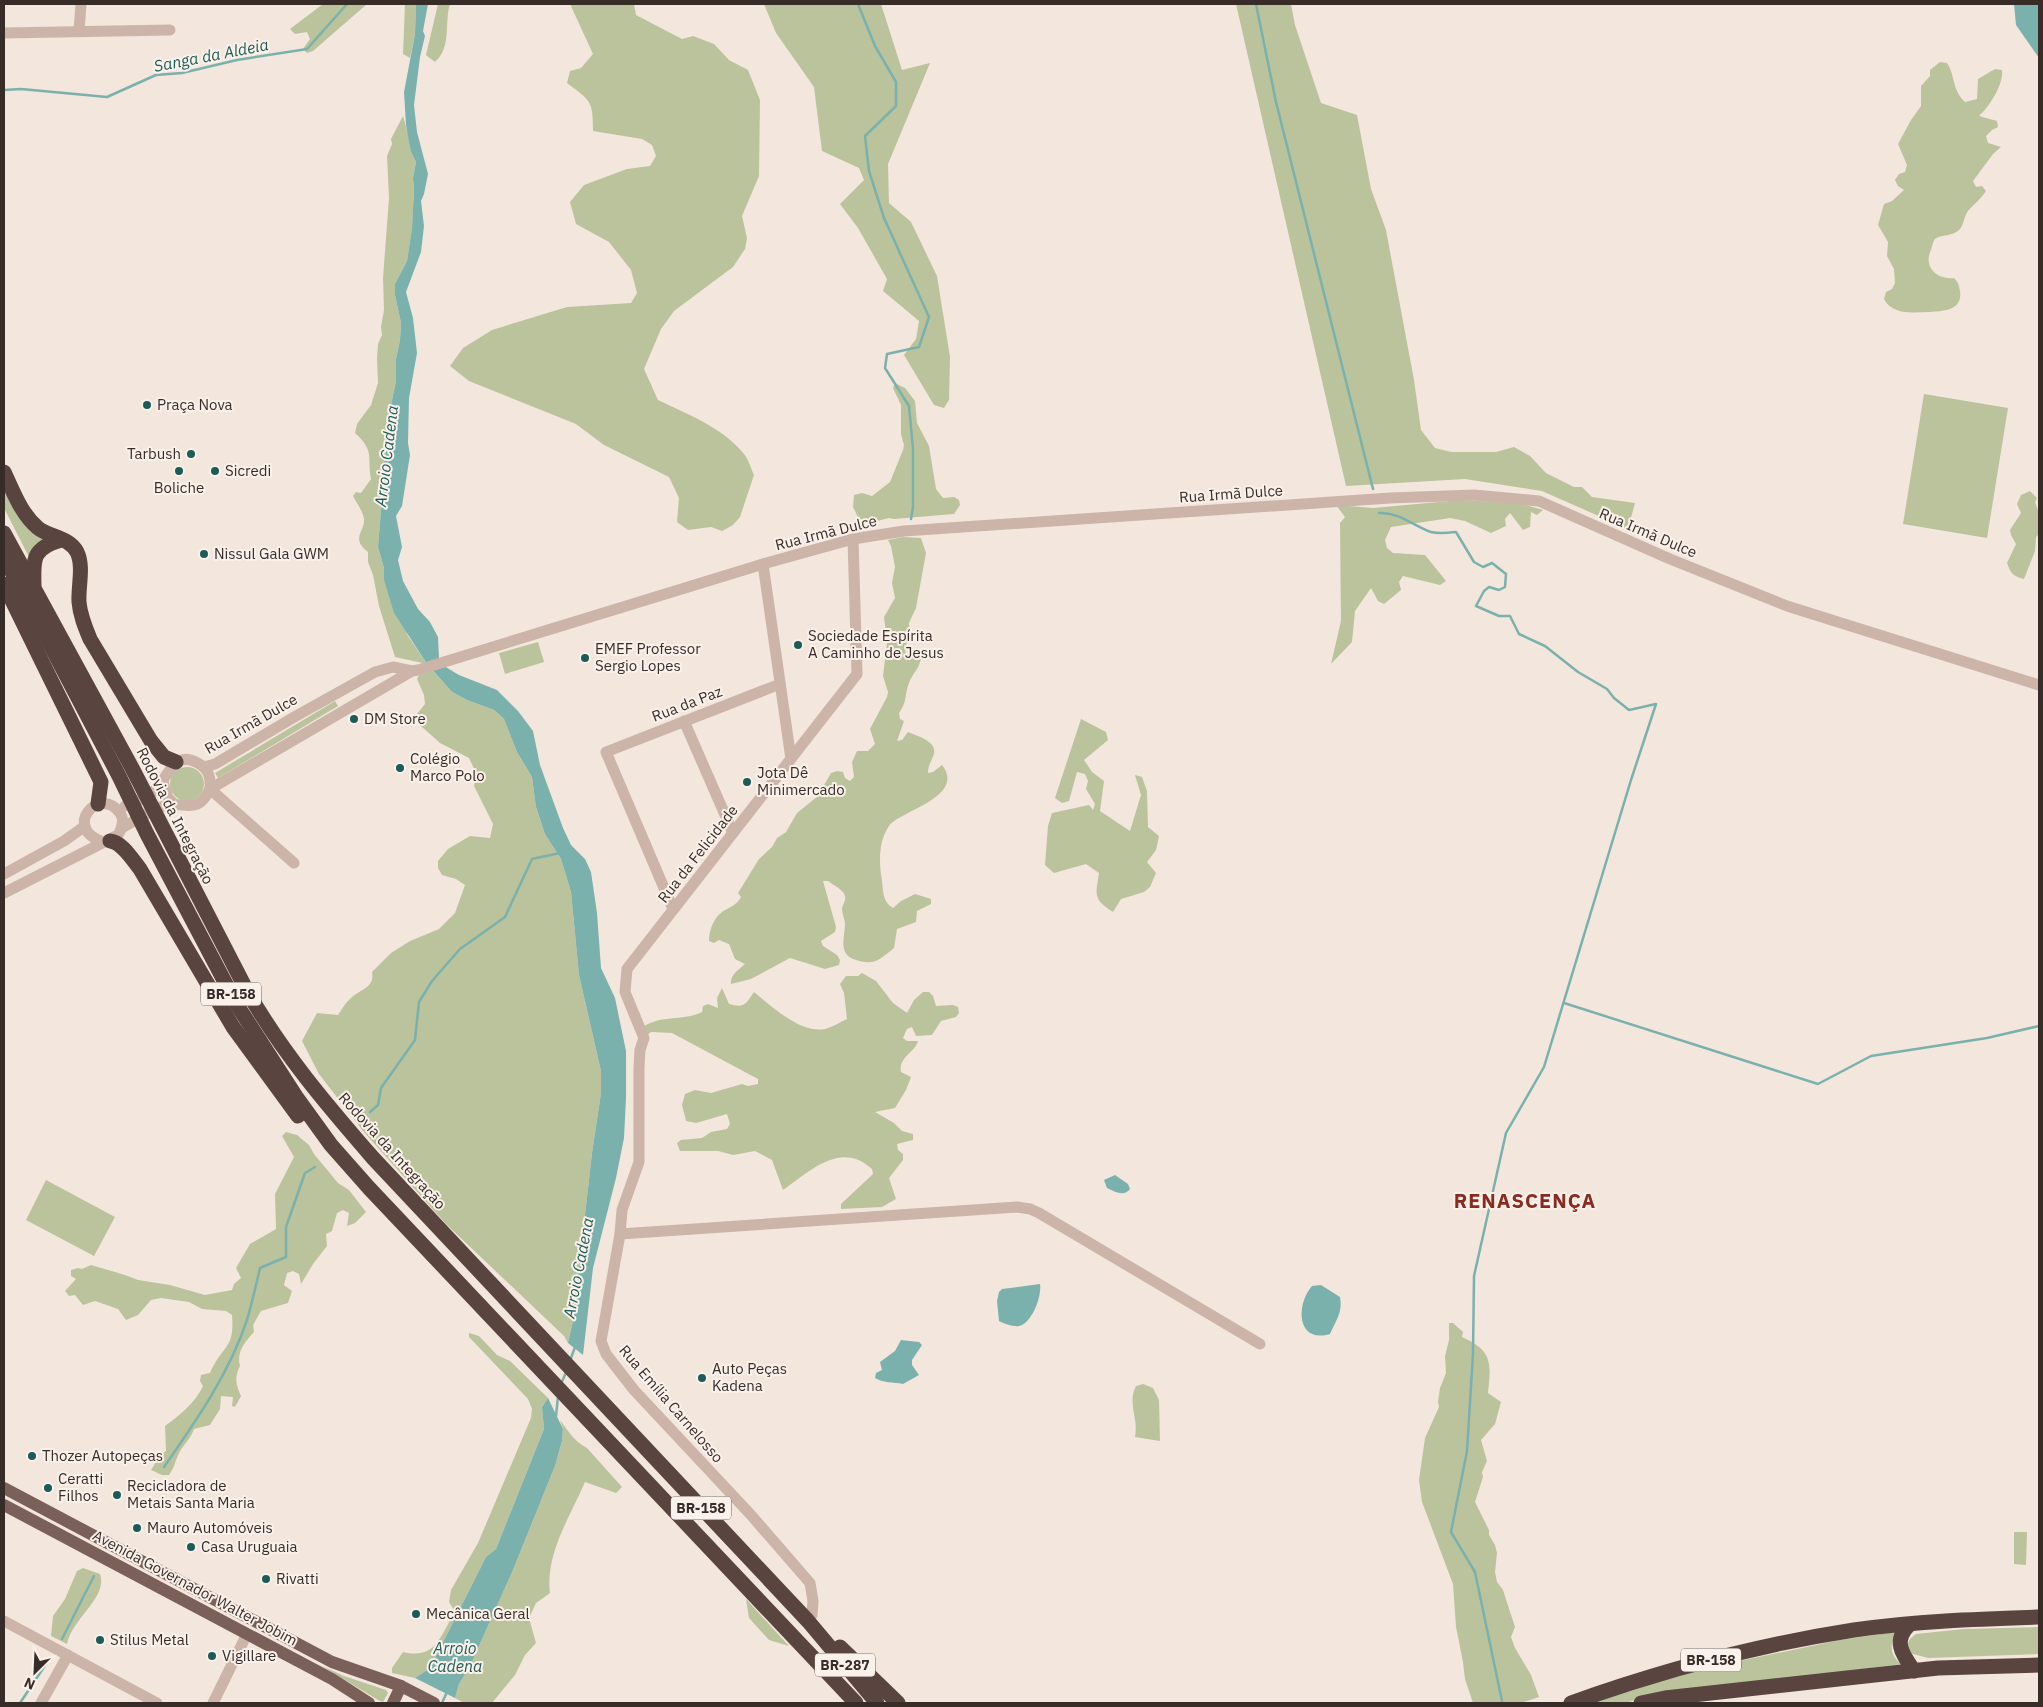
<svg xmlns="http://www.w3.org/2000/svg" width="2043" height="1707" viewBox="0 0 2043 1707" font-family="'IBM Plex Sans',sans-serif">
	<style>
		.green { fill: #bbc39c }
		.water { fill: #7bb1ad }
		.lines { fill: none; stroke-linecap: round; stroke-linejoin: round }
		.stream { stroke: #7bb1ad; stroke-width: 2.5 }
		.minor { stroke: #ccb4a8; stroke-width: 11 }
		.major { stroke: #7b6059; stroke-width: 12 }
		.highway { stroke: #5a443f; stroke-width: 15 }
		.poi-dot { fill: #1c5c58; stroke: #faf1ea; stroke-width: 2 }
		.labels { text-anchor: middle; stroke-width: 4; stroke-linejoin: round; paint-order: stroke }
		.shield { fill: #faf1ea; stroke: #726763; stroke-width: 1 }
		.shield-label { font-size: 14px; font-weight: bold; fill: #382c29 }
		.poi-label { font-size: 15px; fill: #382c29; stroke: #faf1ea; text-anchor: start }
		.street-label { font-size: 15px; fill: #382c29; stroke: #faf1ea }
		.water-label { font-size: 16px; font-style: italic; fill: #1c5c58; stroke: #faf1ea }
		.district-label { font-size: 20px; font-weight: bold; letter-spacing: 1px; fill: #8b2b1f; stroke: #faf1ea }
	</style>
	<rect width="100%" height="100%" fill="#f3e6dd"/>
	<g class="green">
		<polygon points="323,4 367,4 313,51 307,53 303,49 310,39 307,32 295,34 290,29"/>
		<polygon points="405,4 416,4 415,34 410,58 403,54"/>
		<path d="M438,4H450C444,23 452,47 435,62L426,55Z"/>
		<path d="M570,4H634L636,15L682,39L693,36L714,44L729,60L748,70L760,100L759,176L742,216L747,238L745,249L733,267L674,311L661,329L644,369L658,400C689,415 722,427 744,454C749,460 751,469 754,475L740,517L733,525L722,531L711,527L688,530L677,522L679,498L669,477L604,445L576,424L469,381L450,366L463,348L492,330L567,307L631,303L637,293L631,270L609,242L576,224L570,202L584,185L627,169L650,166L656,156L652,145L642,139L593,131C593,101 591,101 567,83L570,71L581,68L593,54Z"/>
		<polygon points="764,4 881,4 902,70 930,63 888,164 889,203 911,222 937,276 950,357 949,400 944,408 934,405 904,355 916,339 919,321 883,291 887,279 858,228 840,204 864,180 859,168 822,151 814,87 776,33"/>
		<polygon points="1236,4 1291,4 1295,25 1321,103 1357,115 1371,189 1386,230 1414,380 1421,430 1435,448 1451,452 1496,452 1514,447 1530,456 1546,473 1574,487 1582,487 1592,497 1635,503 1628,529 1542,491 1465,479 1346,486"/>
		<path d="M1940,62L1947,63C1956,77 1951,88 1965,102L1977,99L1978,79L1995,69L2002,70C2004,84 1989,107 1979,116L1997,121L1998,127L1992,130L1986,136L1988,143L2001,147L1993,154L1973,181L1976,187L1982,186L1986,191C1981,199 1974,204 1968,211C1964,216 1964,224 1960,229C1953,237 1941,234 1935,239C1933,241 1932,247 1931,250C1923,266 1936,280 1954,278C1958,282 1959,285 1960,291C1963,311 1943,311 1930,312C1913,312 1893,316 1884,299L1886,292L1892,289L1895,283L1894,269L1887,256L1888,242L1878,225L1884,204L1892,201L1904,190L1898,186L1895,180L1899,174L1905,172L1907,165L1898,144L1911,120L1921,106V86L1930,76V70Z"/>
		<path d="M403,116L410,141L411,152L416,162L413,178L414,189L412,228L407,261L395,284V295L401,323L400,340L396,359V381L385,434L386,451L380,487L382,498L378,547L384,568V580L408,636L427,664L395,657L379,606L373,575L368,562V552C350,538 365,532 364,519C363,511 356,502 353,496L356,492L361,493L371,479C367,457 375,451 355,433L357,424L371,405L378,383L377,358L378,344L382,335L381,327L384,310L383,278L389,198L387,156L392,144L391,139Z"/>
		<polygon points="895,383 905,388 915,401 917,423 929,446 936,489 943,498 954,497 959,500 960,505 954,514 894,519 889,518 877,521 859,519 853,507 854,495 862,493 872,496 890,482 903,450 904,445 901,434 901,405 893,388"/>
		<polygon points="1924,394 2008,408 1987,538 1903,524"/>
		<path d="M4,487C15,513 22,524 46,540L30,559L4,508Z"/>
		<path d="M2030,491L2037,498L2035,502L2039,513V534L2036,537L2035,551L2024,579C2013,576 2011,574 2007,563L2016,544L2011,535L2010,530L2021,513L2017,504L2021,495Z"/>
		<polygon points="1461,500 1519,503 1543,510 1537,515 1531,512 1530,527 1523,530 1510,513 1505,519 1506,526 1491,533 1465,521 1450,518 1391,527 1385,540 1387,548 1393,553 1425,555 1446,581 1440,585 1403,576 1399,582 1401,590 1384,604 1378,601 1371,588 1355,611 1352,642 1331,664 1341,621 1340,523 1345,517 1336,505 1373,508"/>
		<path d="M903,537L921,538L926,553L916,608L909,623L910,634L905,648L906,659L916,655L921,658C920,668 912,674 909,683C904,696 908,700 899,713L900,719L904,721L897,741L902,740L908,732C917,736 937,741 934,754C932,760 928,765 928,773L933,772L942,765C967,797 899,811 889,826C878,842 879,863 882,881C883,891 883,903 893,908L901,901L915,894L931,899V904L917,911L916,922L897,929L894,948C880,959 875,966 856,960C837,954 845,938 845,923C844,918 842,913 842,908C843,904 846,901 845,896C844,890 833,885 828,881H823L836,927L835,932L821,941L823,946L837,955L840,960L839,965L825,969L790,958L751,979L731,984C730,974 739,970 745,964L735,959L729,944L719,940L714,943L709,941C709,931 713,919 722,912C731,906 736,906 741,897L738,893L759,859L772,847L777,838L786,832L797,813L818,796L831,773L837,771L843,772L845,778L850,781L854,777L852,762L857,751H868L875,744L870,729L887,697L888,692L883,676L887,643L884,617L895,598L892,583L895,567L891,546L888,540Z"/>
		<polygon points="538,642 544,662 505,674 499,653"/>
		<path d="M432,670L452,692L467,700L494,710L504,719L517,752L532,777L536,807L545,834L561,859L571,892L579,975L601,1071V1093L592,1153L573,1321L568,1343L564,1336L446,1224L363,1131L319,1074L302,1041L317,1013L338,1015C342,1009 346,1002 351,998C360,989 375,988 372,972L391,953L410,941L439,929L455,913L465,885L456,879L442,875L438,868V861L448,849L470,836L490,838L493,824L474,786L476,773L469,758L440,743L413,719L425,704L424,695L417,679L420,674Z"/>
		<polygon points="335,701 338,706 218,778 215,773"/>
		<path d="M1081,719L1106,732L1108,740L1084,760L1092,772L1104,781L1100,811L1130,831L1141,795L1135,775L1142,777L1147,791L1148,827L1159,836L1156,850L1147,862L1156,873L1150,887L1144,892L1121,899L1113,912C1092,899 1096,894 1099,873L1086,864L1054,873L1045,865L1048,826L1052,813L1089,805L1093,810L1095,804L1086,789L1088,781L1085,774L1077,772L1069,801L1062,803L1055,798Z"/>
		<circle cx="187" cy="784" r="17"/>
		<path d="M862,973L876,981L893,1003L907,1013L914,1000L923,992H929L933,996L936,1006L953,1005L958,1007L959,1013L956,1017L941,1021L932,1035L916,1036L912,1027L907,1029L903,1038L907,1041H918C915,1053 898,1057 901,1072L911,1077L906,1090L895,1108L875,1112L894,1123L902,1131L913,1134V1140L897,1144L898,1150L903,1154V1160L889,1178L896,1199L882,1207L841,1209V1204L873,1174L872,1169C841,1140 810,1171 783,1190L772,1160L755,1151L733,1155L718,1151H680L677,1143L681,1140L702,1138L711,1132L727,1129L730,1124L727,1114L696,1123L686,1121L682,1105L685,1094L695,1090L711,1093L742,1084L748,1086L758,1084V1079L672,1033L651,1032L647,1035L644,1026C662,1015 684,1021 702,1012L703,1006L708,1004L718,1008L717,998L722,988L729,1004C745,1008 745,1005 754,992C771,1006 801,1034 825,1029C833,1027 840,1022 847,1019L844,993L840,984L846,976H858Z"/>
		<path d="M286,1132L297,1135L309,1145L314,1154L338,1183L349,1190L366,1212L355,1223L347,1226L349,1213L343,1210L337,1213L332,1231L326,1234L327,1246L313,1264L301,1284L299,1274L293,1271L287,1273L284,1285L292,1291L288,1303L261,1311L253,1325L254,1332C245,1342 236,1352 240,1366C234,1378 236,1385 241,1396L235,1407L232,1406L233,1397L221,1396L220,1409L210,1425L194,1429C191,1438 184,1444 179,1453C175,1461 175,1467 169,1475H162L151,1470L160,1455L166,1451L165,1426C180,1415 195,1403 203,1386L200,1381L201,1375L210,1373C222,1345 235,1350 232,1315L226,1311L202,1309L189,1302L161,1298L151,1300L138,1315L126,1320L118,1309L95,1301L83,1305L75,1295L69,1296L65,1291L76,1279L71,1276V1270L78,1268L82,1269L91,1265L125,1275L138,1280L170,1285L205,1295L232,1290L234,1284L241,1278L236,1268L250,1244L276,1229L275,1194L294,1157L282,1136Z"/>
		<polygon points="46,1180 115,1217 94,1256 26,1220"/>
		<path d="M1449,1323H1453L1463,1332L1462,1337C1493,1351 1491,1363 1488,1393L1501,1402L1495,1424L1481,1440L1487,1461L1482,1472L1483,1477L1475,1502L1489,1530V1535L1495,1545L1497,1553L1495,1572L1497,1582L1503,1590L1515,1627L1511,1637L1515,1648L1531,1675L1539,1697L1521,1703H1473L1465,1679L1463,1662L1456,1627L1453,1584L1422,1502L1419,1480L1425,1438L1439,1407L1438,1402L1440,1388L1446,1373L1445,1356L1449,1340Z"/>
		<path d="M469,1333L479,1336L497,1355L510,1361L548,1398L542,1407L544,1429L496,1549L486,1557L430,1668L415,1678L392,1673V1668L403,1652C437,1660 440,1635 455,1612L449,1602L451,1590L478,1543L531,1418L532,1409L528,1399L469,1337Z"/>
		<path d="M1143,1384L1153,1388L1159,1400L1160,1441L1135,1437C1139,1419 1127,1403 1136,1386Z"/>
		<path d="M560,1420C568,1431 575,1442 587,1448L622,1487L616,1493L585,1482C570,1517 545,1554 550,1593L536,1603L529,1618L536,1643L525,1655L515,1675L492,1703H464L455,1698L459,1684L470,1666L513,1570L555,1466L562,1441L563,1429Z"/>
		<polygon points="2014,1532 2027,1532 2026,1565 2014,1564"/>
		<path d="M83,1568L100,1574C108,1598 72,1618 67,1644L51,1636L53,1616L65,1599L77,1571Z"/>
		<polygon points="746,1599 789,1646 769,1640 749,1618"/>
		<path d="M2039,1627V1654L1928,1658L1913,1654L1908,1649C1907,1642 1909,1639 1916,1634L1964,1629Z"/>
		<path d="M1896,1632C1890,1644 1889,1656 1902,1664L1646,1697L1625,1703H1589L1686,1672L1840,1640Z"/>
		<polygon points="322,1666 344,1676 386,1690 388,1693 383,1702 378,1700"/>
	</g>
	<g class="water">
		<polygon points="416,4 428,4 423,31 425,36 420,57 414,105 417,132 428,174 424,194 421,201 424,226 421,252 406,292 413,318 417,353 409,398 408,443 410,455 402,506 396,516 402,547 398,560 403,581 418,609 430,622 438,637 439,659 444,666 459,675 497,690 518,711 533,731 540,765 563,828 571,845 585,859 591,872 597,913 601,968 615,998 626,1051 626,1098 624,1138 616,1178 593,1268 583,1355 568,1343 573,1321 592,1153 601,1093 601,1071 579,975 571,892 561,859 545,834 536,807 532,777 517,752 504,719 494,710 467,700 452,692 427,664 394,613 384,580 384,568 378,547 382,498 380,487 386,451 385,434 396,381 396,359 400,340 401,323 395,295 395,284 407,261 412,228 414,189 413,178 416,162 411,152 406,125 404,92 415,34"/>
		<polygon points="2014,4 2039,4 2039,58 2016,25"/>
		<path d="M1115,1175L1128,1184L1130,1189C1124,1197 1115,1192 1107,1188L1104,1180Z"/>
		<path d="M1040,1284C1042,1296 1032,1323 1019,1326C1013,1327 1005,1324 999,1321L997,1301L999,1292L1002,1289Z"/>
		<path d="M1321,1285L1340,1297C1343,1312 1336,1320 1330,1334C1296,1344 1296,1304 1312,1286Z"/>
		<path d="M901,1340L919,1342L922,1345L912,1360V1365L919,1375L903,1384C894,1382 882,1383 875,1378L876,1373L882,1370L880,1362L895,1351Z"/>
		<polygon points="548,1398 563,1429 562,1441 555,1466 513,1570 470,1666 459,1684 455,1698 415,1678 430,1668 486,1557 496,1549 544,1429 542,1407"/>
	</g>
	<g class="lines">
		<g class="stream">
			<polyline points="858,4 875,46 896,82 896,106 865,136 869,171 884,218 929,317 919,347 887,354 885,368 909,406 913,449 913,507 911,519"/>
			<polyline points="1256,4 1276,102 1373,489"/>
			<polyline points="4,90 21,89 107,97 156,75 182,73 237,60 307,49 347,4"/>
			<path d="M1379,513C1399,512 1414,526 1431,532C1439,534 1447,533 1456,532L1474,562L1483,567L1492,563L1506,574L1505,587L1499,590L1489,587L1484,591L1476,606L1499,616H1510L1519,634L1545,646L1578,672L1607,689L1614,698L1629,710L1656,704L1631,780L1544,1067L1506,1133L1474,1276L1473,1354L1467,1451L1451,1532L1475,1572L1502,1701"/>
			<polyline points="1564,1003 1818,1084 1871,1056 1987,1038 2039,1026"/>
			<polyline points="370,1112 378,1105 381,1088 415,1040 419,1002 432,981 460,949 505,917 532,859 560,853"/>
			<polyline points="570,1361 575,1347"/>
			<polyline points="561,1384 567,1370"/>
			<polyline points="556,1416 558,1396"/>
			<path d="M164,1467C196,1421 229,1374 247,1320C252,1303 256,1285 260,1268L286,1257V1227L305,1173L315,1167"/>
			<polyline points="62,1639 94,1576"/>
			<polyline points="20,1703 50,1658"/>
			<polyline points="442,1703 447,1692"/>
		</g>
		<g class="minor">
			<polyline points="79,31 81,4"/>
			<polyline points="4,33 170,30"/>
			<polyline points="763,564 791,759"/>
			<polyline points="684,721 733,833"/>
			<polyline points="204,767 215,764 296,716 375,672 393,667 412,671 418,670 763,564 853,539 904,531 1390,498 1474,495 1539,501 1670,559 1787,606 2039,685"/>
			<polyline points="163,782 168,798 174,804"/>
			<polyline points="210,789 294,863"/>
			<path d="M125,806C134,802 146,798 154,791C168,780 173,746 201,765C209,770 211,779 210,789"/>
			<path d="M122,828C134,821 147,813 161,807C183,798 196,818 210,789L412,671"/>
			<polyline points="4,874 64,841 85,826"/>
			<path d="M4,893L118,835C122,828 125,820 120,813C99,784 61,829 104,842"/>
			<polyline points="673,909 606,752 780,684"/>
			<polyline points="620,1234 1017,1207 1030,1209 1039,1213 1260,1344"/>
			<polyline points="4,1621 157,1703"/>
			<polyline points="808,1621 812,1615 813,1601 810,1583 751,1515 634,1390 606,1354 601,1341 620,1234 622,1210 639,1162 639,1068 640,1050 644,1038 625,992 627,969 857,674 853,539"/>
			<polyline points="41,1703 68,1655"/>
			<polyline points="213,1703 247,1634"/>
		</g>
		<g class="major">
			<polyline points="4,1488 332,1662 401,1686 434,1703"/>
			<polyline points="4,1505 332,1679 369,1703"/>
			<polyline points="393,1703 401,1686"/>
		</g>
		<g class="highway">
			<path d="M4,472C13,491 21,514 38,528C49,537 69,537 77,552C84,566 78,587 79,602C80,615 85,627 90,639L151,741L164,757L176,762"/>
			<path d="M4,533L132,768L246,989C281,1051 326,1104 373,1158L808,1621L877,1703"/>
			<polyline points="4,557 119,776 147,834 237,1005 297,1098 331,1145 369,1188 856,1703"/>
			<polyline points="4,584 101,782 98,804"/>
			<path d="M34,585C33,558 33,548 61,540"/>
			<path d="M110,841C122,842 132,859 140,869L233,1027L298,1116"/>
			<path d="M1909,1625C1892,1641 1903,1655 1914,1671"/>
			<polyline points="840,1647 898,1703"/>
			<path d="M1571,1703C1663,1670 1757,1645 1854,1630C1915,1621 1978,1619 2039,1617"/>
			<polyline points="1641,1703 1665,1698 1938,1668 2039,1665"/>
		</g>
	</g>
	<g class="poi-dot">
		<circle cx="147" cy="405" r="5"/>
		<circle cx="191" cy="454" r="5"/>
		<circle cx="179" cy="471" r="5"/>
		<circle cx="215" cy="471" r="5"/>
		<circle cx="204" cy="554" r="5"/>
		<circle cx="798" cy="645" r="5"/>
		<circle cx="585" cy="658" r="5"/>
		<circle cx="354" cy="719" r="5"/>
		<circle cx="400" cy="768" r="5"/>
		<circle cx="747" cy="782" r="5"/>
		<circle cx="702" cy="1378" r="5"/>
		<circle cx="32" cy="1456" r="5"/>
		<circle cx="48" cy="1488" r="5"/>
		<circle cx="117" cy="1495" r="5"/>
		<circle cx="137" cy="1528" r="5"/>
		<circle cx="191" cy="1547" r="5"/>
		<circle cx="266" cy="1579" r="5"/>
		<circle cx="416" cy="1614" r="5"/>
		<circle cx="100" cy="1640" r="5"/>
		<circle cx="212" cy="1656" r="5"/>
	</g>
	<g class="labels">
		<g class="shield">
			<rect x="201" y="982.5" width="60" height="23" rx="4"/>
			<rect x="671" y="1496.5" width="60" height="23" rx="4"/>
			<rect x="1681" y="1648.5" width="60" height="23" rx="4"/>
			<rect x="815" y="1653.5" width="60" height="23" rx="4"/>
		</g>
		<g class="shield-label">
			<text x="231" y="999">BR-158</text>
			<text x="701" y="1513">BR-158</text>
			<text x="1711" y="1665">BR-158</text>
			<text x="845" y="1670">BR-287</text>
		</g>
		<g class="poi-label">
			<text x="157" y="410">Praça Nova</text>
			<text x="181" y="459" text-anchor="end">Tarbush</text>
			<text x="225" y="476">Sicredi</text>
			<text x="179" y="493" text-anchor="middle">Boliche</text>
			<text x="214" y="559">Nissul Gala GWM</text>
			<text x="808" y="641">Sociedade Espírita<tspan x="808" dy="17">A Caminho de Jesus</tspan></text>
			<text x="595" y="654">EMEF Professor<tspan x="595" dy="17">Sergio Lopes</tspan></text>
			<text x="364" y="724">DM Store</text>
			<text x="410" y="764">Colégio<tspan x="410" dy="17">Marco Polo</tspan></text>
			<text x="757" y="778">Jota Dê<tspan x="757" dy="17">Minimercado</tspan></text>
			<text x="712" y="1374">Auto Peças<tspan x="712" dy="17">Kadena</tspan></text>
			<text x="42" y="1461">Thozer Autopeças</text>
			<text x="58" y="1484">Ceratti<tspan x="58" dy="17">Filhos</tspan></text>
			<text x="127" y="1491">Recicladora de<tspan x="127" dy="17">Metais Santa Maria</tspan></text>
			<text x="147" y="1533">Mauro Automóveis</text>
			<text x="201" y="1552">Casa Uruguaia</text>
			<text x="276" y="1584">Rivatti</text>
			<text x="426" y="1619">Mecânica Geral</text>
			<text x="110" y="1645">Stilus Metal</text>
			<text x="222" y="1661">Vigillare</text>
		</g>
		<g class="street-label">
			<text transform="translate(1231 494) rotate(-4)" y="5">Rua Irmã Dulce</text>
			<text transform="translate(826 533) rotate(-14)" y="5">Rua Irmã Dulce</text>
			<text transform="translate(1648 533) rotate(23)" y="5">Rua Irmã Dulce</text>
			<text transform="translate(687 704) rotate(-21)" y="5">Rua da Paz</text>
			<text transform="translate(251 724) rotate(-30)" y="5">Rua Irmã Dulce</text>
			<text transform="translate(175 816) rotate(63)" y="5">Rodovia da Integração</text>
			<text transform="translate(698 854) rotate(-52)" y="5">Rua da Felicidade</text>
			<text transform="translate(392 1151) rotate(48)" y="5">Rodovia da Integração</text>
			<text transform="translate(671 1404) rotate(49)" y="5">Rua Emília Carnelosso</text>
			<text transform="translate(195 1588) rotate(28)" y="5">Avenida Governador Walter Jobim</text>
		</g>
		<g class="water-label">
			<text transform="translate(211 55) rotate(-11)" y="6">Sanga da Aldeia</text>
			<text transform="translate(386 456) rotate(-83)" y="6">Arroio Cadena</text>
			<text transform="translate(578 1268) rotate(-79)" y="6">Arroio Cadena</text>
			<text x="455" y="1654">Arroio<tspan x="455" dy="18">Cadena</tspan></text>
		</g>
		<g class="district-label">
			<text x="1525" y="1208">RENASCENÇA</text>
		</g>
	</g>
	<rect width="2043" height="1707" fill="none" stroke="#382c29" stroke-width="10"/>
	<g transform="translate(35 1672) rotate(204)" stroke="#faf1ea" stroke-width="4" paint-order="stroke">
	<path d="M0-4L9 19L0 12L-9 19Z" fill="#382c29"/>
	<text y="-8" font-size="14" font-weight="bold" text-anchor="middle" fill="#382c29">N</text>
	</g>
</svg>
